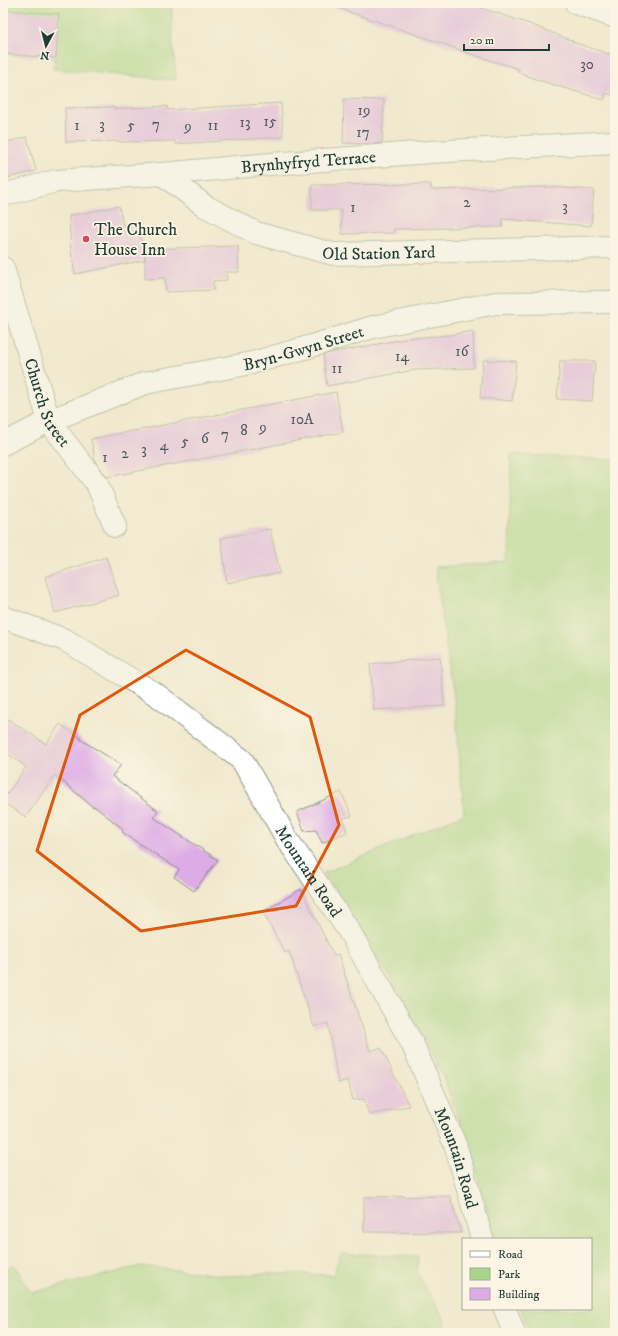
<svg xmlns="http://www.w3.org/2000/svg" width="618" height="1336" viewBox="0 0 618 1336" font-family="'IM FELL DW Pica',serif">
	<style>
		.green { fill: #a5d786; stroke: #628a5d }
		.building { fill: #ddabe6 }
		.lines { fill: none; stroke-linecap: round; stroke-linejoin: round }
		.minor-casing { stroke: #889380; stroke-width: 24 }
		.minor { stroke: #fff; stroke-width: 22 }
		.marked { fill: none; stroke: #de580e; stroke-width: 3; stroke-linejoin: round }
		.poi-dot { fill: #d1495b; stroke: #fcf5e5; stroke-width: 1.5 }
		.labels { text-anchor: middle; stroke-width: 3.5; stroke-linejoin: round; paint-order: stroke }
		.number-label { font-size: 15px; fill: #4e5860 }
		.street-label { font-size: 17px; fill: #1f3d34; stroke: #fcf5e5 }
		.poi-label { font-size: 17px; fill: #1f3d34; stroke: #fcf5e5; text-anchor: start }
	</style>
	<rect width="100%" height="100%" fill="#fcf5e5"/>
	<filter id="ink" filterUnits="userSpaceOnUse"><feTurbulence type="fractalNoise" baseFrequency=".025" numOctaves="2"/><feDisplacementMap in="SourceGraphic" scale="8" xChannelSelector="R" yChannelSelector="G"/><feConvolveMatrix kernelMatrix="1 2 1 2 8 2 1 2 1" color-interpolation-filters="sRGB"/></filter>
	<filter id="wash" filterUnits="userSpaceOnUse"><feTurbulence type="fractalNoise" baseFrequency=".012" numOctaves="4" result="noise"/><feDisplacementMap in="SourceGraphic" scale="16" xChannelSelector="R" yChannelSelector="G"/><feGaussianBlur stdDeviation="0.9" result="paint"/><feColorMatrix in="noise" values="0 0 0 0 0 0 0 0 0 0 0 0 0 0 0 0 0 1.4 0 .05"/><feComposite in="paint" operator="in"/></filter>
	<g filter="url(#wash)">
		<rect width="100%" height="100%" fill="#f0e9cd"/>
		<g class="green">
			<polygon points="3,3 172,3 172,30 176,80 53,69 55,58 3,54"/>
			<polygon points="511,454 615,460 615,1333 530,1333 521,1309 591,1309 591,1239 495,1239 473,1157 442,1074 402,997 324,873 464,814 456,713 435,567 509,562"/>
			<polygon points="341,1253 418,1257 417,1273 443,1317 449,1333 3,1333 3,1270 14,1264 31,1293 141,1266 230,1276 271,1273 333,1275"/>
		</g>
		<g id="blocks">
			<g class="building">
				<polygon points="336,3 466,3 530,24 573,41 573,42 615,56 615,96 606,93 604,100 538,80 518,72 519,69 461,51 461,50 335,7"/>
				<polygon points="3,10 59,14 56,58 3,54"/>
				<polygon points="344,99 384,100 382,143 370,144 343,143"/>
				<polygon points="281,103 283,137 176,144 175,141 120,142 120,141 66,142 65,108 114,107 114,109 167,106 167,110"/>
				<polygon points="27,137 36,171 3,179 3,143"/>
				<polygon points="431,184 431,190 549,187 594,190 591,226 502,219 503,227 394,229 394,233 342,234 341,210 312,210 312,185"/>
				<polygon points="119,206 123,225 138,222 145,260 75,274 71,251 69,216"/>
				<polygon points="238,246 239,272 226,272 227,280 213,281 214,290 166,292 165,278 145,279 145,249"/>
				<polygon points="473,331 474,368 414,370 327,386 323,355 335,352 410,338 450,335"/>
				<polygon points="483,360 516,361 512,401 480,398"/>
				<polygon points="560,361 595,361 592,401 557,399"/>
				<polygon points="336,392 343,432 107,477 95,461 91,439"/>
				<polygon points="270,529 280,573 227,583 221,538"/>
				<polygon points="106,557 119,595 55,613 45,577"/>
				<polygon points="440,657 444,706 374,710 370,664"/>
				<polygon points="3,716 46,744 60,724 81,738 80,739 121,765 112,776 158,811 153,817 218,860 194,891 174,877 179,870 122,832 123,829 94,806 93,807 55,775 26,817 3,802 3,800 26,767 3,750"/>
				<polygon points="341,792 352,816 343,818 347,832 322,843 316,830 304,831 297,812"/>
				<polygon points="301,889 334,956 338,954 370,1051 381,1048 409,1106 369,1115 364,1099 353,1100 348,1080 338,1083 328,1023 314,1027 289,951 285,953 263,912"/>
				<polygon points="450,1196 461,1233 364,1232 364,1197"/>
			</g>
		</g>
	</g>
	<g filter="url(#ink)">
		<use href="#blocks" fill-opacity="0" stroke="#889380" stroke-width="1"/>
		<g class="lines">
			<g class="minor-casing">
				<g id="minor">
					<polyline points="576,3 615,17"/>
					<path id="s1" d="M162,174L205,206L256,233L333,254L615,247"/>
					<path id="s2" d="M3,195L56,181L162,174L271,164L430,152L615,142"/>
					<path id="s3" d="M3,268L49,421L97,484L115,526"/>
					<path id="s4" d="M3,444L49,421L145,383L252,363L315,345L373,327L496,303L615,302"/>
					<path id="s5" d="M3,617L65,640L157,695L242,760L287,839L349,931L413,1045L456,1147L482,1239"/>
					<polyline points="505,1309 514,1333"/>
				</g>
			</g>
			<use href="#minor" class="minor"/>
		</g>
	</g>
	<path d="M0 0H618V1336H0ZM186,650L310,717L339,825L296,906L141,931L37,851L80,715Z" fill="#f0e9cd" fill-opacity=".55" fill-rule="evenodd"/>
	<path class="marked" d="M186,650L310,717L339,825L296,906L141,931L37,851L80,715Z"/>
	<circle class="poi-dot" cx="86" cy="239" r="4"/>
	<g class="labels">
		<g class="number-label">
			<text x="587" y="69">30</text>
			<text x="364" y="115">19</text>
			<text x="270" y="126">15</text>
			<text x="245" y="127">13</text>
			<text x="102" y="129">3</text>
			<text x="156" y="129">7</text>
			<text x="77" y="130">1</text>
			<text x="131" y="130">5</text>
			<text x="213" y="130">11</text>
			<text x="188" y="131">9</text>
			<text x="363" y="137">17</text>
			<text x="467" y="207">2</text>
			<text x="565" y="211">3</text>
			<text x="353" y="212">1</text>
			<text x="462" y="356">16</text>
			<text x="402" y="361">14</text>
			<text x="337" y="373">11</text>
			<text x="302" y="424">10A</text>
			<text x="263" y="432">9</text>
			<text x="244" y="435">8</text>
			<text x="225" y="439">7</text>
			<text x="205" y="443">6</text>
			<text x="185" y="446">5</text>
			<text x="164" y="450">4</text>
			<text x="144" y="454">3</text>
			<text x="125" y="458">2</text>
			<text x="105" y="462">1</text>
		</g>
		<g class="street-label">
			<text dy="6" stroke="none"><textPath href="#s2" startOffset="308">Brynhyfryd Terrace</textPath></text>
			<text dy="6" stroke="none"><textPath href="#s1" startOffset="237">Old Station Yard</textPath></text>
			<text dy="6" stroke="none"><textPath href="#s4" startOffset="317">Bryn-Gwyn Street</textPath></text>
			<text dy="6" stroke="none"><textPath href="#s3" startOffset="142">Church Street</textPath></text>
			<text dy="6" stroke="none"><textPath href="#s5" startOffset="410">Mountain Road</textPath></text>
			<text dy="6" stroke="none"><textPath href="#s5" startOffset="734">Mountain Road</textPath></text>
		</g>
		<g class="poi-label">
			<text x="94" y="235">The Church<tspan x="94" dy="20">House Inn</tspan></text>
		</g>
	</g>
	<rect width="618" height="1336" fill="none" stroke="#fcf5e5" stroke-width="16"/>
	<rect x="462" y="1238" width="130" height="72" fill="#fcf5e5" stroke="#a4ab9e"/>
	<rect x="470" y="1251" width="20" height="6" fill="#ffffff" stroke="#a4ab9e"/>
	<text x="498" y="1258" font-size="12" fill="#1f3d34">Road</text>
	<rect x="470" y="1268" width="20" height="12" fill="#a5d786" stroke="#a4ab9e"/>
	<text x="498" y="1278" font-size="12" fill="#1f3d34">Park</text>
	<rect x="470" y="1288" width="20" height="12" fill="#ddabe6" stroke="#a4ab9e"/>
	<text x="498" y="1298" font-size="12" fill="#1f3d34">Building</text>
	<g transform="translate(46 46) rotate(187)" stroke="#fcf5e5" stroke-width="3" paint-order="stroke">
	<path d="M0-3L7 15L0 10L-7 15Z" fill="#1f3d34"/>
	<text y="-6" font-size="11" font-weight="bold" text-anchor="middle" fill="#1f3d34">N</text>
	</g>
	<path d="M464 44v6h85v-6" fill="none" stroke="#1f3d34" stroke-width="2"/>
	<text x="470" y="44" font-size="12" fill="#1f3d34" stroke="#fcf5e5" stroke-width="3" paint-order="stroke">20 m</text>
</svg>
